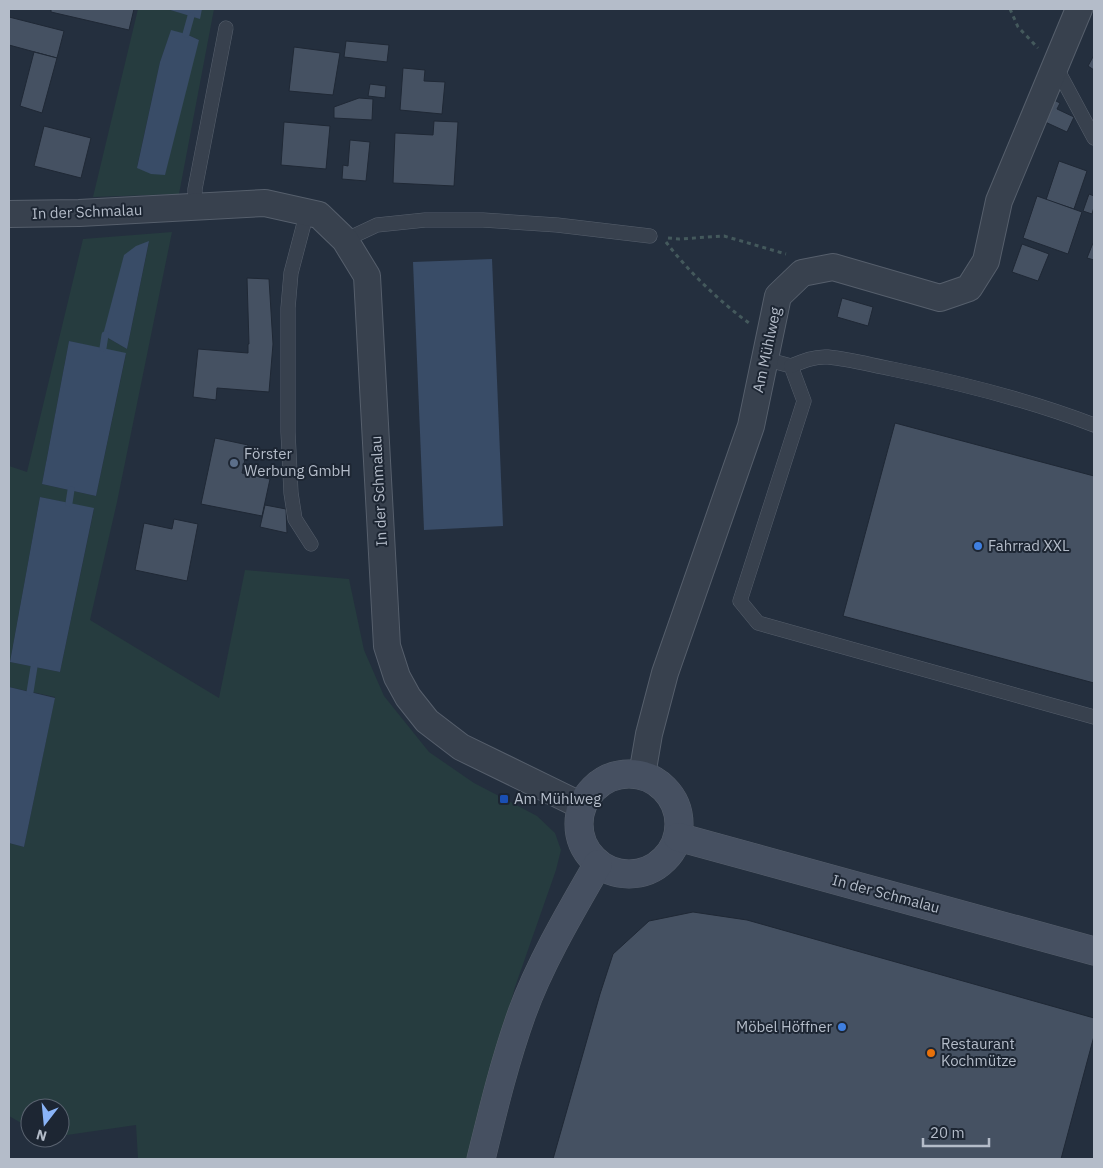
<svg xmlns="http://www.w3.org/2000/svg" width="1103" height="1168" viewBox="0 0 1103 1168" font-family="'IBM Plex Sans',sans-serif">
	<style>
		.green { fill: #263c3f; fill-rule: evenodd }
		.water { fill: #394c67 }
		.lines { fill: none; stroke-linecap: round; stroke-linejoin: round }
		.stream { stroke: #394c67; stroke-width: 7 }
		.building { fill: #455162; stroke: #1f2835 }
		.lane-casing { stroke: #565f6c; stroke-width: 15 }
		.street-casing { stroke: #565f6c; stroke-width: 28 }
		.secondary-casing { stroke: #565f6c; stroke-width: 29 }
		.path { stroke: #44595c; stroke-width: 3; stroke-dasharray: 4 4; stroke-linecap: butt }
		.lane { stroke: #38414e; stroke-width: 14 }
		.street { stroke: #38414e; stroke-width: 26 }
		.secondary { stroke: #465061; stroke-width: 28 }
		.service-dot { fill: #5c6f8a; stroke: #1d2633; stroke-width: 2 }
		.shop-dot { fill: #3f7fe0; stroke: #1d2633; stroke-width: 2 }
		.transit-dot { fill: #1a4fb4; stroke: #1d2633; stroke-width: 2 }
		.food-dot { fill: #e8710a; stroke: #1d2633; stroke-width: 2 }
		.labels { text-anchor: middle; stroke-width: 4; stroke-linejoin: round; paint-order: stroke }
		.street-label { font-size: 15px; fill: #b4bcc9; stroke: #1d2633 }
		.poi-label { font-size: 15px; fill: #b4bcc9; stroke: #1d2633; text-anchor: start }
	</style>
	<rect width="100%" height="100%" fill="#242f3e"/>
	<g class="green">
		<path d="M138,9H167L199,18L202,9H214L179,194L93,197ZM171,31L186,34L199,40L137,167L160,62Z"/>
		<path d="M172,232L117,502L90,620L219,698L245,570L349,579L364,650L384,696L429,752L474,783L537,816L555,833L561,850L556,870L515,987L467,1159H138L136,1125L60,1136V1108H30V1128L9,1116V843L24,847L55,697L9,687V466L27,472L83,239ZM149,242L127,349L103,335ZM69,341L126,354L96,496L42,484ZM40,497L94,509L60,672L10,662Z"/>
	</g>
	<g class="water">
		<polygon points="167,9 202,9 200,19"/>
		<polygon points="171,30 186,34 199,40 165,175 151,174 137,168 160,62"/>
		<polygon points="149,241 127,349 103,335 124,255 136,246"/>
		<polygon points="492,259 503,526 424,530 413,262"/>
		<polygon points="69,341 126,353 96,496 42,484"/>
		<polygon points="40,497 94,508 60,672 10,662"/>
		<polygon points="9,687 55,698 24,847 9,843"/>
	</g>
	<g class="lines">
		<g class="stream">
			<polyline points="186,34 191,16"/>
			<polyline points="103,348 105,335"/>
			<polyline points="69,503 71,490"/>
			<polyline points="30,692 34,667"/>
		</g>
	</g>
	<g class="building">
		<polygon points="51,9 134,9 129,30 51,12"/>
		<polygon points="9,17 64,31 57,58 9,45"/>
		<polygon points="346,41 389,45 387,62 344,57"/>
		<polygon points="294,47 340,53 333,95 289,91"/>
		<polygon points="34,52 57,58 42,113 20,106"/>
		<polygon points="1094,55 1094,70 1088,66"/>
		<polygon points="403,68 425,70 424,81 445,82 442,114 400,110"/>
		<polygon points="370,84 386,86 385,98 368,96"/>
		<polygon points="359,98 373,99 372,120 334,118 334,107"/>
		<polygon points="1052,99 1060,103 1057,109 1074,117 1067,132 1043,121"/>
		<polygon points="434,121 458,122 454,186 393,183 395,133 433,135"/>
		<polygon points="284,122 330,126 326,169 281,165"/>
		<polygon points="44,126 91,138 81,178 34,166"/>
		<polygon points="350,140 370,142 366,181 342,179 343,165 348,166"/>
		<polygon points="1059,161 1087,171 1074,209 1046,200"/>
		<polygon points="1089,194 1094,196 1094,207 1092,214 1083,211"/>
		<polygon points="1037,196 1082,212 1068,254 1023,238"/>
		<polygon points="1093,243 1094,244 1094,260 1087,258"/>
		<polygon points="1022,244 1049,254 1038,281 1012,272"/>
		<polygon points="247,278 269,279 273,344 269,392 217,388 216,400 193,397 198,349 248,353 248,344 249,344"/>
		<polygon points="842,298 873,307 868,326 837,317"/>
		<polygon points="895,423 1094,476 1094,683 843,616"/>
		<polygon points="215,438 248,445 242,473 270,479 262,516 201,504"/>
		<polygon points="265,505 286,509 287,533 260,527"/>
		<polygon points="174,519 198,524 187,581 135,570 144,523 172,529"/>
		<polygon points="693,912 747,920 1094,1018 1094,1036 1061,1159 553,1159 600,994 613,954 649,921"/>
	</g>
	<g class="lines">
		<g class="lane-casing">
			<g id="lane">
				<polyline points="1056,67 1094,138"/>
				<polyline points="195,206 195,189 226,28"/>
				<polyline points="307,212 291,273 288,308 288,432 291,493 295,519 311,544"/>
				<polyline points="345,240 377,225 425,220 483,220 557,225 650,236"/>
				<polyline points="765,359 791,366 804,401 740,601 758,623 1094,717"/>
				<path d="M791,366C803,361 815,356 828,357C849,359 871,365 892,369C961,383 1029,400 1094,425"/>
			</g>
		</g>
		<g class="street-casing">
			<g id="street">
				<polyline points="9,214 79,213 265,203 319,215 345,240 367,276 387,646 397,677 408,697 427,721 461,747 582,806"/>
				<polyline points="642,775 649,734 665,673 751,426 778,296 802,273 833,267 940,298 969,288 986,261 999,201 1079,9"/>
			</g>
		</g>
		<g class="secondary-casing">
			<g id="secondary">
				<circle cx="629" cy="824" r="50"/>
				<polyline points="678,837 1094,951"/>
				<path d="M481,1159C493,1110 505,1060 522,1013C540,963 572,909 598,864"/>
			</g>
		</g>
		<g class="path">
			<polyline points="1010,9 1018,27 1038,48"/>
			<polyline points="668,238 679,239 724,236 786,254"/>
			<path d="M666,242C687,270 720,302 749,323"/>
		</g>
		<use href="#lane" class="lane"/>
		<use href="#street" class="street"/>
		<use href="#secondary" class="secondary"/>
	</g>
	<circle class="service-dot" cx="234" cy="463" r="5"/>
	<g class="shop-dot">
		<circle cx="978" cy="546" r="5"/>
		<circle cx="842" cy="1027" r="5"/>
	</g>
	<rect class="transit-dot" x="499" y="794" width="10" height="10" rx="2.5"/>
	<circle class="food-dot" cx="931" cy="1053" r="5"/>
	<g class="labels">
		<g class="street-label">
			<text transform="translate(87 212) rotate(-2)" y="5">In der Schmalau</text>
			<text transform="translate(767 350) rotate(-78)" y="5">Am Mühlweg</text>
			<text transform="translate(379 491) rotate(-93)" y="5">In der Schmalau</text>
			<text transform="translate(886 894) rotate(15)" y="5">In der Schmalau</text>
		</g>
		<g class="poi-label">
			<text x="244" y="459">Förster<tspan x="244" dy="17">Werbung GmbH</tspan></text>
			<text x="988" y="551">Fahrrad XXL</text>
			<text x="514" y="804">Am Mühlweg</text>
			<text x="832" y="1032" text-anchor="end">Möbel Höffner</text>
			<text x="941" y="1049">Restaurant<tspan x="941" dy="17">Kochmütze</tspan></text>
		</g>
	</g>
	<rect width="1103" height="1168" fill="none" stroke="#b4bcc9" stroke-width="20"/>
	<g transform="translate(45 1123) rotate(196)"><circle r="24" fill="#1d2633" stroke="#59626f"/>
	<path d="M0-4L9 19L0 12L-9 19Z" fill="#8ab4f8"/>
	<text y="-8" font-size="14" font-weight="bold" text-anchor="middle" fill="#b4bcc9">N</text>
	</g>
	<path d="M923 1138v8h66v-8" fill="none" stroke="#b4bcc9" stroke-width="2.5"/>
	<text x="930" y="1138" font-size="15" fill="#b4bcc9" stroke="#1d2633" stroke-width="4" paint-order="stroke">20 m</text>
</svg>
